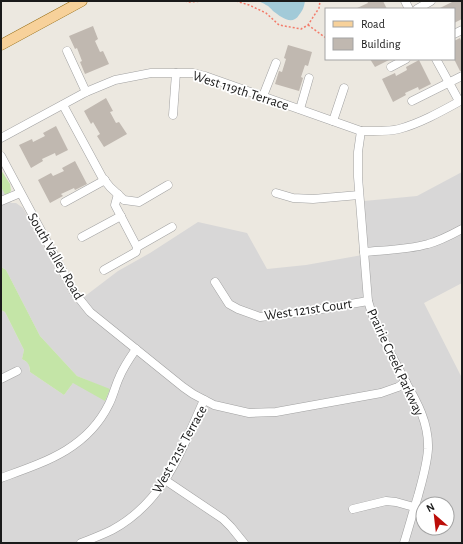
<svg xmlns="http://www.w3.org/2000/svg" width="463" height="544" viewBox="0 0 463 544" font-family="'Alegreya Sans',sans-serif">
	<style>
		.residential { fill: #d8d7d7; fill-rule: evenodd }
		.grass { fill: #c4e5a7 }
		.water { fill: #a2cad8 }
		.building { fill: #c0b8b0 }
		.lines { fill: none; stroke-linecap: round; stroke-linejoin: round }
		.minor-casing { stroke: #a1a1a1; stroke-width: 9 }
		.major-casing { stroke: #8b6206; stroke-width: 11 }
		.path { stroke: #f37b6a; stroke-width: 1.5; stroke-dasharray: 2 2; stroke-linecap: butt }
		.minor { stroke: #fff; stroke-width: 8 }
		.major { stroke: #f7d19a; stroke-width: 10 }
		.labels { text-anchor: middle; stroke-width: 3.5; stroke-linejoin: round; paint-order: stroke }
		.street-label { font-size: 14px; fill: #1a1a1a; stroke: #fff }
	</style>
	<rect width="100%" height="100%" fill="#ece8e0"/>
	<path class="residential" d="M462,172V283L424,303L462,378V543H1V310L5,312L24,350L22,359L27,362L29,365L30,372L64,395L73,383L110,390L77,376L40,336L6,270L1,267V187L11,203H16L23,208L69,293L76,303L118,271L150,253L198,222L247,233L267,269L306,265L368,254L364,201L417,196ZM423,504H447V528H423Z"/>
	<g class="grass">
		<polygon points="1,170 10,184 11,191 6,196 1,187"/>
		<path d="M1,267L6,270L40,336L77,376L110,389L105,401L73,383L64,395L30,372C30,365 28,362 22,359L24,350L5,312L1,310Z"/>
	</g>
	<path class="water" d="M258,1H305C304,7 303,10 299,15C292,26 281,17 273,11C271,9 269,6 266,5C264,3 260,2 258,1Z"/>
	<g class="building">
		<polygon points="367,1 383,1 387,9 355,9 368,3"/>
		<polygon points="454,1 462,1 462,19 454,23 454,9 438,9"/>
		<polygon points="93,26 98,39 95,41 100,52 103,51 109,64 85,74 80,62 82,61 77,48 75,49 69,36"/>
		<polygon points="460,38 462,43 462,71 460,71 454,59 454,41"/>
		<polygon points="288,45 312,52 308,66 305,65 301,77 303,78 299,91 275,84 279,71 282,72 286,59 284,58"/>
		<polygon points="370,59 391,59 375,67"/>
		<polygon points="419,60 431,84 419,90 418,87 405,93 406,95 393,102 382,79 395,73 396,76 407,70 406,67"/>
		<polygon points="106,98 113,111 110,112 116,123 119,122 127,134 104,147 97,136 100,134 93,122 91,124 84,111"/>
		<polygon points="56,126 68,150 56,156 55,153 42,159 43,161 31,168 19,145 32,139 33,142 45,136 43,133"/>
		<polygon points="75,161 87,184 75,190 74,188 61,194 63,196 50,203 38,180 51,173 53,176 64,171 62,168"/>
	</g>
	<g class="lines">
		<g class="minor-casing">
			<g id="minor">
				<polyline points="405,1 409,9"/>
				<polyline points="417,9 431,1"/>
				<polyline points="454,34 462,30"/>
				<polyline points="67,51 86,92"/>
				<polyline points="436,59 459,101"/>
				<polyline points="391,67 406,59"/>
				<polyline points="263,96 276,63"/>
				<polyline points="412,101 462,76"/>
				<polyline points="63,105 102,177 110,187 124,200 139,202 168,185"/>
				<polyline points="300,109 309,78"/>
				<polyline points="173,115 176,73"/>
				<polyline points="333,121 344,88"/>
				<path d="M361,131L358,152V177L368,301C376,329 392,355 405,381C417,402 429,423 428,449C427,465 422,481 418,496C413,512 409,527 404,543"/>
				<path d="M1,138L86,92L115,80L151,73H193L205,76L361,131C373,131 387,132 399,129C421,123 442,111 462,100"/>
				<polyline points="1,156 68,281 74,292 90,312 183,387 193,394 214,405 249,413 276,412 381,393 398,387 406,382"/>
				<polyline points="276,193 293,198 313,199 359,195"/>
				<polyline points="118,194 115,205 137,247"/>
				<polyline points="1,201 20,193"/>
				<polyline points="65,202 105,180"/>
				<polyline points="82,237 121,216"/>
				<path d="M364,252C385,250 407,250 428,244C440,241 451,235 462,229"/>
				<polyline points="104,270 136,252 137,247 172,227"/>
				<polyline points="215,282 229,304 238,309 260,317 310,311 368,301"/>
				<polyline points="1,379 17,371"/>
				<path d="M1,478C45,462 87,449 109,404C113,396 115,387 119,378C123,368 129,359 136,349"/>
				<polyline points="165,480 223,519 231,527 244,543"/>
				<polyline points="353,509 386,501 396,502 414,507"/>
				<path d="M81,543C91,539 102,535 112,530C164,502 181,451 204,400"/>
			</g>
		</g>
		<g class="major-casing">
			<polyline id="major" points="1,45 82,1"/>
		</g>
		<g class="path">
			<polyline points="185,1 189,2 204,1"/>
			<polyline points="236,1 249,5 266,13 279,25 301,29 308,25 319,8 320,1"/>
			<polyline points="308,25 326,38"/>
		</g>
		<use href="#minor" class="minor"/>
		<use href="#major" class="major"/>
	</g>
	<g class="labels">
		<g class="street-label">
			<text transform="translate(241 90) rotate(18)" y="5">West 119th Terrace</text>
			<text transform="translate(56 256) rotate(60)" y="5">South Valley Road</text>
			<text transform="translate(308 309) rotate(-8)" y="5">West 121st Court</text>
			<text transform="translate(396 362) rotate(65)" y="5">Prairie Creek Parkway</text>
			<text transform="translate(179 449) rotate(-61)" y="5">West 121st Terrace</text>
		</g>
	</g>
	<rect width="463" height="544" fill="none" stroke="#1a1a1a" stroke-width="4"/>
	<rect x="325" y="8" width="130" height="52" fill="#ffffff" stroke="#a3a3a3"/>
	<rect x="333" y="21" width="20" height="6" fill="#f7d19a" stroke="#a3a3a3"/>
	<text x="361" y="28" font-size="12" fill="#1a1a1a">Road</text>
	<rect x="333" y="38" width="20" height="12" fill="#c0b8b0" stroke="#a3a3a3"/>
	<text x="361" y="48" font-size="12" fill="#1a1a1a">Building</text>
	<g transform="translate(435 516) rotate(332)"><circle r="19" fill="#ffffff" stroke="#a3a3a3"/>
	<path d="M0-3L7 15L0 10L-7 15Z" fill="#bc0d09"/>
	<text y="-6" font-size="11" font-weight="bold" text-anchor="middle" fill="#1a1a1a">N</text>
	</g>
</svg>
